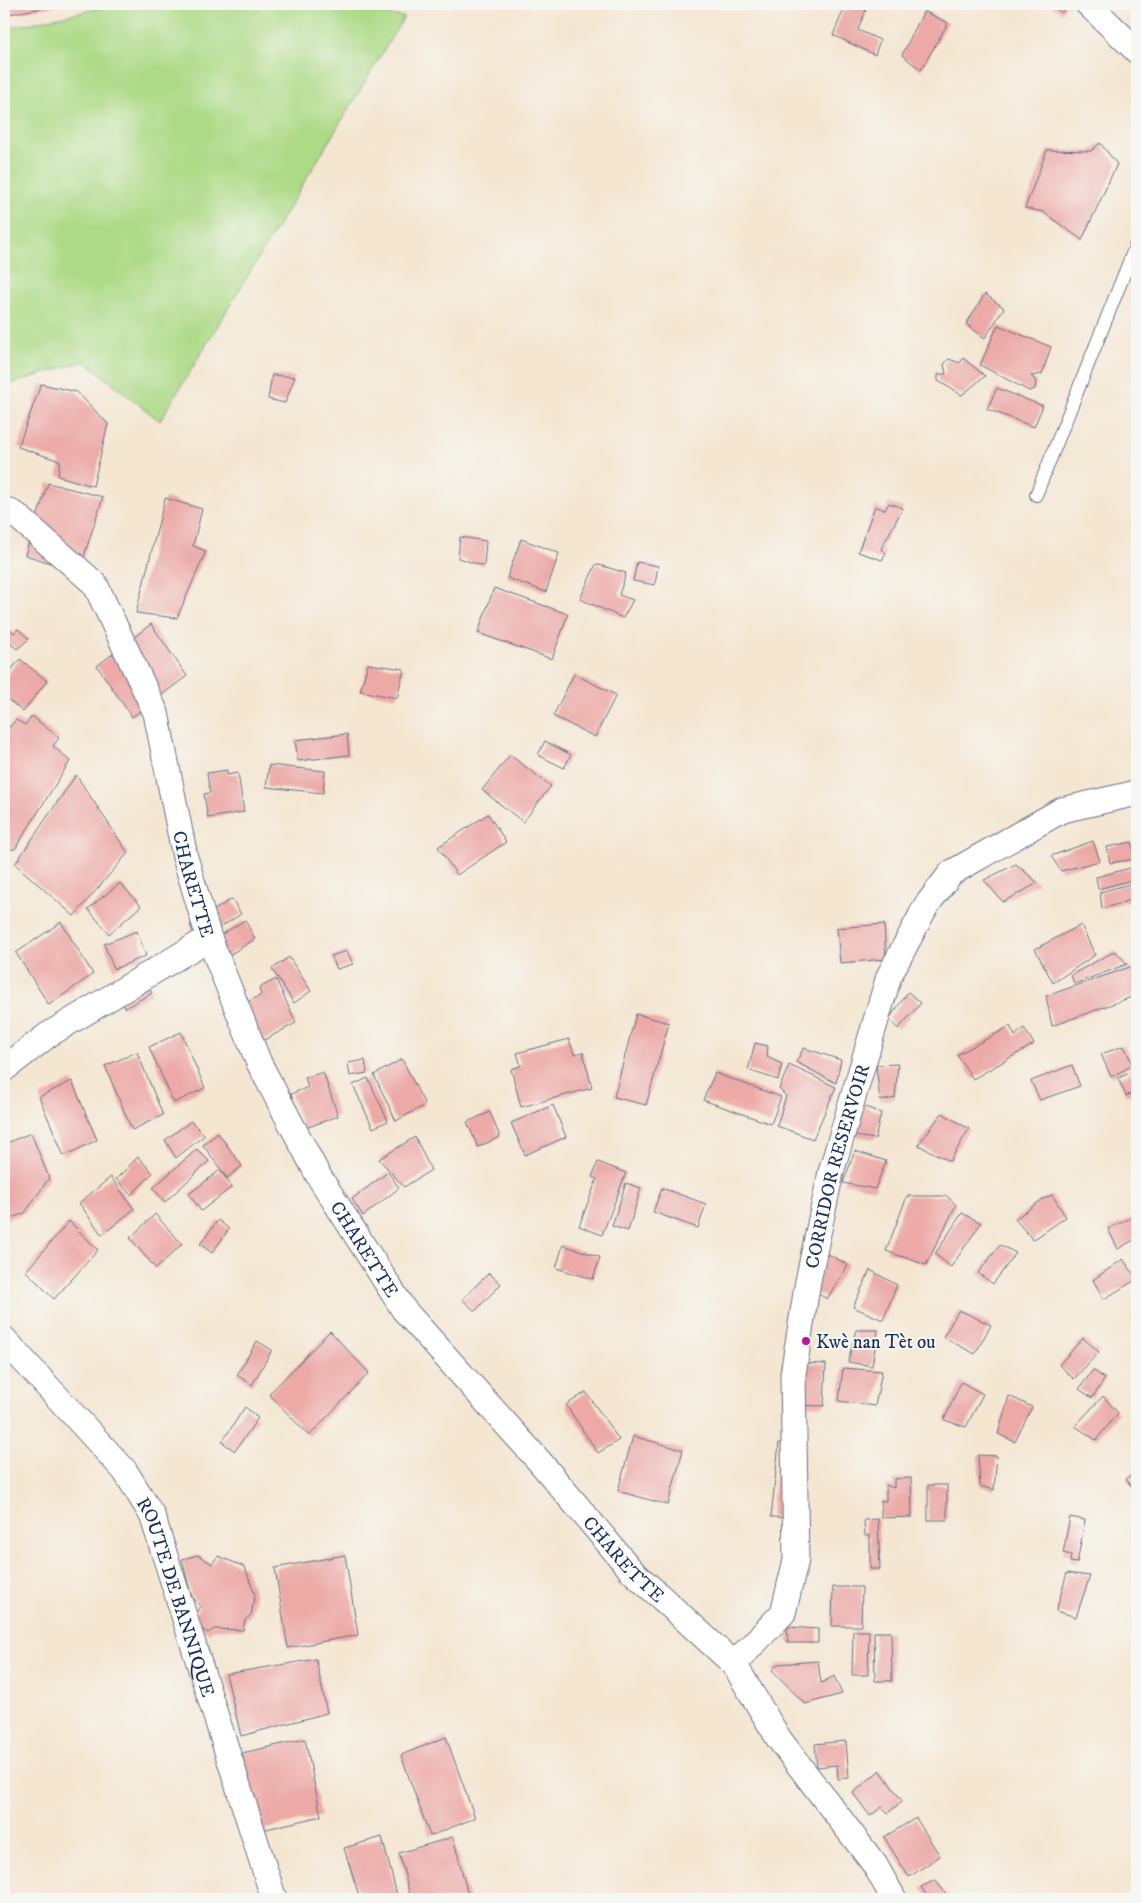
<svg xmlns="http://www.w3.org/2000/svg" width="1141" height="1903" viewBox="0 0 1141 1903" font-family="'IM FELL DW Pica',serif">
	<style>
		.green { fill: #adda86; stroke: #648472 }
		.building { fill: #eca9a6 }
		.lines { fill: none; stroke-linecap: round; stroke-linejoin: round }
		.lane-casing { stroke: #676f86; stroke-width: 14 }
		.street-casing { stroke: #676f86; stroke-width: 27 }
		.lane { stroke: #fff; stroke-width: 12 }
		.street { stroke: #fff; stroke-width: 25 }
		.poi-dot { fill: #b5179e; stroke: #f6f6f2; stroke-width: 2 }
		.labels { text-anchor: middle; stroke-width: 4; stroke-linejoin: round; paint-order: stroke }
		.street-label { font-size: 19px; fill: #1b2f5e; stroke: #f6f6f2 }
		.poi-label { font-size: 19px; fill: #1b2f5e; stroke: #f6f6f2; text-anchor: start }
	</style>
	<rect width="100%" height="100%" fill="#f6f6f2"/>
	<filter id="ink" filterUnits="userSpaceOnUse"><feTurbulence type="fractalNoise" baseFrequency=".02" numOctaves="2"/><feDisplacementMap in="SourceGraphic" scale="10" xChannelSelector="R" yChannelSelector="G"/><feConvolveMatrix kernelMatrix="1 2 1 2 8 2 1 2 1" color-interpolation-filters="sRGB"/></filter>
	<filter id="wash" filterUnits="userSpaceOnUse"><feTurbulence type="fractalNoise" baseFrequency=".0096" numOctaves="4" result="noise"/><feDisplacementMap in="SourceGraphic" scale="20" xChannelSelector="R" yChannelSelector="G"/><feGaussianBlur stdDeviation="1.12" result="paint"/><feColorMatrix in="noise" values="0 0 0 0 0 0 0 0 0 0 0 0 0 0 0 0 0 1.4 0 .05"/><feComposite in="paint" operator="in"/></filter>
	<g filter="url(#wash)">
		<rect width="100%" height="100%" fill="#f4e6d1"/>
		<polygon class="green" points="119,4 312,4 404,17 160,421 84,361 4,386 10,304 4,303 4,29"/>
		<g id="blocks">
			<g class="building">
				<polygon points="4,4 60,4 60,5 4,15"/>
				<polygon points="846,4 868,4 858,30 880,40 875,55 833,35"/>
				<polygon points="1050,4 1067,4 1062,13"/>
				<polygon points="924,11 948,23 921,70 902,55"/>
				<polygon points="1100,143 1117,164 1082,240 1043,212 1025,208 1047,150 1091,151"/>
				<polygon points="985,294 1004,308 985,338 966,324"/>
				<polygon points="998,325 1051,347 1042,374 1031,376 1036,381 1035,389 1029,391 980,365"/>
				<polygon points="963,358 985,376 962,395 938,381 938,374 946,374 944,364 949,359 960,363"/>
				<polygon points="272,375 295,377 285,403 268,399"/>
				<polygon points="41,384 77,392 108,424 93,486 58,476 60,461 18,447"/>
				<polygon points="997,388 1043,406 1034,427 987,409"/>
				<polygon points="48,483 103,497 79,572 25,555"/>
				<polygon points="165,498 202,509 193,546 206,551 177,618 136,613"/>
				<polygon points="889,503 903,508 881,549 886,553 882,560 858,552 875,506 885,510"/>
				<polygon points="460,537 486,541 484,566 458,558"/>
				<polygon points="521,539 559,553 546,592 507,578"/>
				<polygon points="637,562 658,566 655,585 633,581"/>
				<polygon points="596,564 626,573 619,595 633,600 623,618 580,599"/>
				<polygon points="494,588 568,614 552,659 478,633"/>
				<polygon points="4,624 14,633 18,629 29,639 17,649 11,644 4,655"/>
				<polygon points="151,624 187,676 132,717 97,666"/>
				<polygon points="20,659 47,681 23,712 4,696 4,679"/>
				<polygon points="368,664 404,669 397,698 360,691"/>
				<polygon points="574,674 616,695 595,737 553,716"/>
				<polygon points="32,716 59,738 53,746 70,761 15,849 4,850 4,732 16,720 25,725"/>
				<polygon points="347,734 349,755 298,761 295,740"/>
				<polygon points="545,741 571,755 564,768 538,755"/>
				<polygon points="510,755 551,786 523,822 482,790"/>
				<polygon points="269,765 325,771 323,793 266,787"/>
				<polygon points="227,770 227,775 238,773 244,812 208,818 204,794 210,793 207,773"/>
				<polygon points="76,775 128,853 74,916 15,864"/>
				<polygon points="488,814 506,842 457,875 438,847"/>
				<polygon points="1093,841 1100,861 1061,871 1051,856"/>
				<polygon points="1132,842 1135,859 1110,863 1107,847"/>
				<polygon points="1016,864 1038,883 1003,902 984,880"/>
				<polygon points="1134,867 1136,879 1098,889 1096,877"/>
				<polygon points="1137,882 1137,898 1102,909 1100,892"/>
				<polygon points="120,883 141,906 109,934 88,909"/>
				<polygon points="232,899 241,914 199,941 190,925"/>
				<polygon points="245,920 255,939 213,965 203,946"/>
				<polygon points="61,922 93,974 49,1005 16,953"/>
				<polygon points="884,924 886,959 840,963 837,928"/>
				<polygon points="1081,925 1095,955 1053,983 1035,949"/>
				<polygon points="137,931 146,956 114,969 104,944"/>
				<polygon points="347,951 353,964 337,969 331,956"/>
				<polygon points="1115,951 1127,964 1074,984 1071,975"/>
				<polygon points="289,957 311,991 294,1003 272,969"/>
				<polygon points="1130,967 1137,978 1137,995 1052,1026 1046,996"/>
				<polygon points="144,977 152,993 125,1008 117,991"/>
				<polygon points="276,979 296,1023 249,1048 238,1007 261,995 259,988"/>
				<polygon points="908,992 921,1003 898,1029 889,1019"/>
				<polygon points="636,1014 669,1023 646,1105 614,1097"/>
				<polygon points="1010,1026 1015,1036 1024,1028 1034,1044 973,1079 957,1055"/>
				<polygon points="181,1032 205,1088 174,1103 149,1047"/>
				<polygon points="569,1039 574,1054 583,1052 592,1088 521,1107 511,1069 521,1066 517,1053"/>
				<polygon points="755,1043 768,1046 767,1057 782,1064 778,1080 748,1070"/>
				<polygon points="1124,1046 1133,1065 1111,1077 1101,1054"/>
				<polygon points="804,1048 841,1060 836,1083 796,1062"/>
				<polygon points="137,1052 163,1115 132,1130 105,1066"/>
				<polygon points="402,1059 425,1105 396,1121 374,1075"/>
				<polygon points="365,1060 367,1073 350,1076 348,1063"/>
				<polygon points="898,1064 895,1098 880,1101 876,1065"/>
				<polygon points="789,1065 836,1087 813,1139 777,1126 786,1096 779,1089"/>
				<polygon points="1072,1065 1080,1086 1040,1100 1031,1081"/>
				<polygon points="1137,1070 1137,1091 1126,1096 1118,1078"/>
				<polygon points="323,1072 338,1116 303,1129 291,1094 308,1087 305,1078"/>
				<polygon points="715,1073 781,1097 771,1124 703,1100"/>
				<polygon points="368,1078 388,1121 373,1128 353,1085"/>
				<polygon points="72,1081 97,1140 64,1156 39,1097"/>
				<polygon points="553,1105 566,1137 525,1155 511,1123"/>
				<polygon points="863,1106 881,1113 875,1139 855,1136"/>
				<polygon points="490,1112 500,1137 478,1147 467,1122"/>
				<polygon points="942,1113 969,1129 950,1161 918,1145"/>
				<polygon points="191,1121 205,1135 176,1158 165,1140"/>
				<polygon points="31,1133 49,1178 25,1213 4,1221 4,1144"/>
				<polygon points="218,1133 242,1166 227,1178 203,1145"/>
				<polygon points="415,1137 431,1170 404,1187 379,1159"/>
				<polygon points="197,1149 209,1161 165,1202 153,1188"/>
				<polygon points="855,1151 886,1161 875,1189 843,1183"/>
				<polygon points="138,1157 153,1173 131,1195 116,1179"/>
				<polygon points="598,1162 626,1173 602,1235 579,1226 597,1179 592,1177"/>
				<polygon points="220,1170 232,1187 201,1211 189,1194"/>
				<polygon points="388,1172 399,1188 363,1216 352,1199"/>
				<polygon points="111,1177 134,1209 102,1235 79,1203"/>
				<polygon points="626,1183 641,1188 628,1231 612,1226"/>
				<polygon points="662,1188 706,1204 698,1228 653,1212"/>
				<polygon points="1052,1195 1066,1217 1033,1240 1015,1219 1043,1199"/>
				<polygon points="907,1196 947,1196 956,1205 926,1265 886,1251"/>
				<polygon points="962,1213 981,1223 951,1267 935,1254"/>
				<polygon points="155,1214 182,1244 156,1269 130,1238"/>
				<polygon points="1137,1215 1137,1238 1118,1249 1108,1229"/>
				<polygon points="218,1220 229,1229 212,1253 200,1244"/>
				<polygon points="69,1221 98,1250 54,1299 26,1271"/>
				<polygon points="563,1245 600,1257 593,1279 556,1268"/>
				<polygon points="1000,1245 1016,1253 993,1284 978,1273"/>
				<polygon points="828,1254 848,1265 827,1299 808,1288"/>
				<polygon points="1123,1259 1137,1279 1104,1299 1093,1280"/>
				<polygon points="870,1270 897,1285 883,1320 853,1307"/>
				<polygon points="489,1273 501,1284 475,1311 462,1299"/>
				<polygon points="959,1310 991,1325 975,1354 943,1337"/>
				<polygon points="856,1330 878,1330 872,1366 848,1362"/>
				<polygon points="330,1331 369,1373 309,1436 269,1394"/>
				<polygon points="1083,1338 1099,1352 1074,1379 1059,1365"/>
				<polygon points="257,1341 272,1350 252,1385 237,1375"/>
				<polygon points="795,1363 826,1364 824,1406 792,1405"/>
				<polygon points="843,1368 882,1371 875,1406 839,1401"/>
				<polygon points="1093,1370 1105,1379 1092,1398 1079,1389"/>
				<polygon points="961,1382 983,1394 966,1427 944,1420"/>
				<polygon points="586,1392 619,1440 598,1453 566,1405"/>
				<polygon points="1009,1396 1032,1407 1015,1442 998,1434"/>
				<polygon points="1103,1396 1118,1413 1096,1440 1075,1426"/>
				<polygon points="245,1407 258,1418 235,1451 222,1442"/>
				<polygon points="633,1436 683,1450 668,1505 618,1491"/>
				<polygon points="779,1443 804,1443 797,1518 771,1517"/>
				<polygon points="978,1455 997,1456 994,1490 980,1486"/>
				<polygon points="1137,1470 1137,1493 1126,1479"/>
				<polygon points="911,1478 912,1517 881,1518 881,1501 886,1501 886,1485 894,1488 894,1479"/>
				<rect x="928" y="1485" width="19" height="35"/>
				<polygon points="1070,1517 1085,1520 1077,1563 1070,1562 1071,1555 1063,1553"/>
				<polygon points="878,1519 880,1569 870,1569 870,1536 865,1536 864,1520"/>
				<polygon points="198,1555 212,1564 218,1556 245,1567 255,1595 251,1615 245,1620 243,1630 214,1629 208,1633 192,1623 200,1606 191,1595 182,1559"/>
				<polygon points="345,1555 358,1635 288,1648 275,1568"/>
				<polygon points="1067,1573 1090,1576 1076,1617 1056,1611"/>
				<polygon points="833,1587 862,1587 861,1626 832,1626"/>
				<polygon points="787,1627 818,1629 818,1643 788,1643"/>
				<polygon points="1137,1629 1137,1647 1132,1646"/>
				<polygon points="853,1631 869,1631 868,1675 852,1675"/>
				<polygon points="874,1632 891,1632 892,1681 875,1681"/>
				<polygon points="316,1659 327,1713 241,1736 226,1674"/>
				<polygon points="818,1661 821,1683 834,1676 842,1694 805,1704 772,1670 778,1664"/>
				<polygon points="446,1737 475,1818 430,1836 401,1755"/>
				<polygon points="305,1739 321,1816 258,1831 242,1753"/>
				<polygon points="846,1741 849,1778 838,1779 837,1765 817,1767 815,1744"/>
				<polygon points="880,1770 902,1801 888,1813 882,1807 870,1816 853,1793"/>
				<polygon points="916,1818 940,1856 909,1877 884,1837"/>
				<polygon points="382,1837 398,1899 360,1899 344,1848"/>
				<polygon points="453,1837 469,1899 411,1899 399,1853"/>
				<polygon points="935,1880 950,1899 929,1899 921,1887"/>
			</g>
		</g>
	</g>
	<g filter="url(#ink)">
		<use href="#blocks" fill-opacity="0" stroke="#676f86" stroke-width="1"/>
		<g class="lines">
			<g class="lane-casing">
				<polyline id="lane" points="1036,495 1137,242"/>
			</g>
			<g class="street-casing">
				<g id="street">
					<polyline points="1088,4 1137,51"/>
					<path id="s1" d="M4,509L16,515L95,584L156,713L185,857L209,938L259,1063L318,1175L404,1310L540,1462L631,1570L734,1664L779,1739L875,1865L894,1899"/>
					<polyline points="4,1069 48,1035 209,938"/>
					<path id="s2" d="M4,1339L125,1471L152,1515L274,1899"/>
					<path id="s3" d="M734,1664L783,1613L796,1560L793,1374L808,1281L831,1172L889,976L926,906L951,873L1062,810L1137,793"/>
				</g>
			</g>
			<use href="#lane" class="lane"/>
			<use href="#street" class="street"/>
		</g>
	</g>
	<circle class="poi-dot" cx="806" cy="1341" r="5"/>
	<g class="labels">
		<g class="street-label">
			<text dy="7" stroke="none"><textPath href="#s1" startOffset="436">CHARETTE</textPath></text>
			<text dy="7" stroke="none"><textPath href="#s3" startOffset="524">CORRIDOR RESERVOIR</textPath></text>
			<text dy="7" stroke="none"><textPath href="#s1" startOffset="841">CHARETTE</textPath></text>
			<text dy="7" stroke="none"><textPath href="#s1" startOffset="1246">CHARETTE</textPath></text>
			<text dy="7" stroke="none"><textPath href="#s2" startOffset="316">ROUTE DE BANNIQUE</textPath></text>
		</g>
		<g class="poi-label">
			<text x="816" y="1348">Kwè nan Tèt ou</text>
		</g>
	</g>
	<rect width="1141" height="1903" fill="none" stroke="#f6f6f2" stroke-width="20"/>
</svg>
